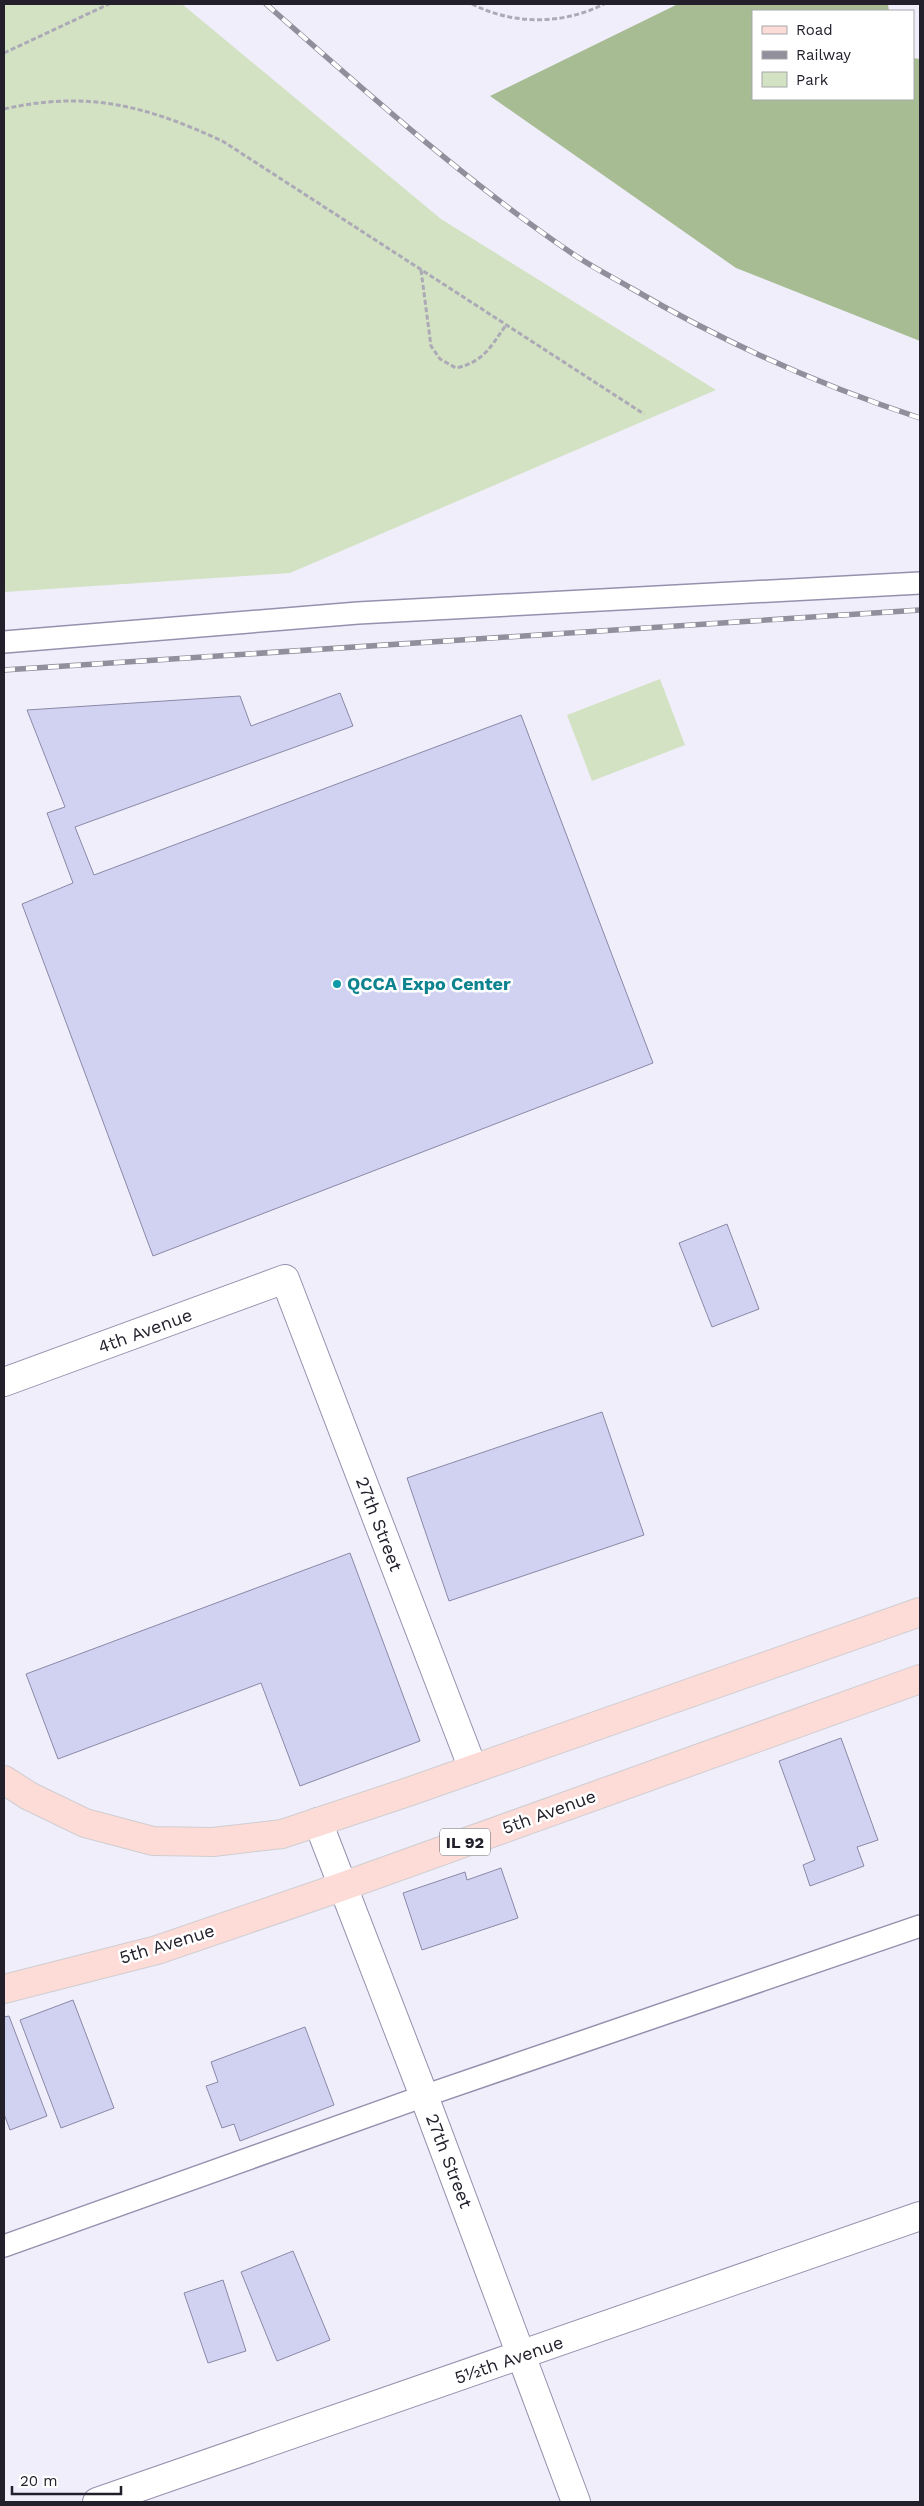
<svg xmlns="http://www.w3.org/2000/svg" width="924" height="2506" viewBox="0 0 924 2506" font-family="'Work Sans',sans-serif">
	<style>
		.green { fill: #d2e2c2 }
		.forest { fill: #a7bc92 }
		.building { fill: #d1d1f1; stroke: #8989a7 }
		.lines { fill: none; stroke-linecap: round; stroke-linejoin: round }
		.lane-casing { stroke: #9690ae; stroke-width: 24 }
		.street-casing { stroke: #9690ae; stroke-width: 30 }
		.primary-casing { stroke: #cfced1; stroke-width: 30 }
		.path { stroke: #adaab8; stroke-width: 3; stroke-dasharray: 5 2.5; stroke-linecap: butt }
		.lane { stroke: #fff; stroke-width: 21 }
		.street { stroke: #fff; stroke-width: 28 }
		.primary { stroke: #fddbd7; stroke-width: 28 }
		.rail-casing { stroke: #928f9d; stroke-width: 5.5 }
		.rail { stroke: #fff; stroke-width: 4; stroke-dasharray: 11; stroke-linecap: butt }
		.culture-dot { fill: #0f9aa8; stroke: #fff; stroke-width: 2 }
		.labels { text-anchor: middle; stroke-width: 5; stroke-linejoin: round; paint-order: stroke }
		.shield { fill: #fff; stroke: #65636b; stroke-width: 1 }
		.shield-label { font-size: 16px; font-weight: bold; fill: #23202c }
		.culture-label { font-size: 18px; font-weight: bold; fill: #0d838f; stroke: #fff; text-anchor: start }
		.street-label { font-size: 18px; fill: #23202c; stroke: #fff }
	</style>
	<rect width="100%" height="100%" fill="#f1eefc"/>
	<g class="green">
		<polygon points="4,4 182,4 441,219 716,390 290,573 4,592"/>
		<polygon points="660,679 685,745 592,781 567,715"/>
	</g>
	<polygon class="forest" points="678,4 888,4 889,11 753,11 753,99 913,99 913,58 920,59 920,341 736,268 490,96"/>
	<g class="building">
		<polygon points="340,693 353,726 75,827 94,875 521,715 653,1063 153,1256 22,904 73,883 47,813 65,807 27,710 240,696 251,726"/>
		<polygon points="727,1224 759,1309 712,1327 679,1243"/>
		<polygon points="602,1412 644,1535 449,1601 407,1478"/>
		<polygon points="350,1553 420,1741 300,1786 261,1683 58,1759 26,1674"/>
		<polygon points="841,1738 878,1840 857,1847 864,1866 810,1886 803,1865 815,1860 779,1761"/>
		<polygon points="501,1868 518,1918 422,1950 403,1893 465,1872 467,1880"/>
		<polygon points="73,2000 114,2108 61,2128 20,2020"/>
		<polygon points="9,2016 47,2116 10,2130 4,2114 4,2017"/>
		<polygon points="305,2027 334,2105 240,2141 234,2124 222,2128 206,2086 218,2082 211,2062"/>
		<polygon points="293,2251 330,2340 277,2361 241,2272"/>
		<polygon points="223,2280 246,2351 208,2363 184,2293"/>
	</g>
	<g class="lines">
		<g class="lane-casing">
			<g id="lane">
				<polyline points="4,642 358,613 920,583"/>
				<polyline points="4,2246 424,2096 920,1926"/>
			</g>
		</g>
		<g class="street-casing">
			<g id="street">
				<polyline points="4,1382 285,1279 473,1769"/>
				<polyline points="318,1822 424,2096 576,2502"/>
				<polyline points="97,2502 920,2216"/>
			</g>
		</g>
		<g class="primary-casing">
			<g id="primary">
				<polyline points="4,1780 29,1796 85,1823 153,1841 213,1842 282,1834 408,1792 920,1612"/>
				<polyline points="4,1989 157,1950 341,1887 920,1679"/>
			</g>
		</g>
		<g class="path">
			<path d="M472,4C513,25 563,25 604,4"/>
			<polyline points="4,53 109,4"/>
			<path d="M4,109C87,90 148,106 224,142L644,414"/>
			<path d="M421,270L431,346L440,359L456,368C484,362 491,346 506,325"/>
		</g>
		<use href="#lane" class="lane"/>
		<use href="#street" class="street"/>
		<use href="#primary" class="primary"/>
		<g class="rail-casing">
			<g id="rail">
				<path d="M266,4C365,91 464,180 573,254C592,267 612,277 631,288C723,342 819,385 920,418"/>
				<polyline points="4,670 920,610"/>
			</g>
		</g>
		<use href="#rail" class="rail"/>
	</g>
	<circle class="culture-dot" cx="337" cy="984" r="5"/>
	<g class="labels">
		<rect class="shield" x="440" y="1828.5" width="50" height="27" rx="4"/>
		<g class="shield-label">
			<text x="465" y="1848">IL 92</text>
		</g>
		<g class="culture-label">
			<text x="347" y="990">QCCA Expo Center</text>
		</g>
		<g class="street-label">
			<text transform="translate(145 1331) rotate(-20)" y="6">4th Avenue</text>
			<text transform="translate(379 1524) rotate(69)" y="6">27th Street</text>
			<text transform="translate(549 1812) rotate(-20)" y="6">5th Avenue</text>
			<text transform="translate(167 1944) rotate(-17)" y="6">5th Avenue</text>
			<text transform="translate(449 2161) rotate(69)" y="6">27th Street</text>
			<text transform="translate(509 2360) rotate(-19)" y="6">5½th Avenue</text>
		</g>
	</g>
	<rect width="924" height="2506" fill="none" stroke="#23202c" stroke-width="10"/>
	<rect x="752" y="10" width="162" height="90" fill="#ffffff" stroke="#a7a6ab"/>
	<rect x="762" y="26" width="25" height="8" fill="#fddbd7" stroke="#a7a6ab"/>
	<text x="796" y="35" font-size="15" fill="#23202c">Road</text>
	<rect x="762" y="51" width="25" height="8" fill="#928f9d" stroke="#a7a6ab"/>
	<text x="796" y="60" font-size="15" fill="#23202c">Railway</text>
	<rect x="762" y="72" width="25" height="15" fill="#d2e2c2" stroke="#a7a6ab"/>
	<text x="796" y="85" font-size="15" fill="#23202c">Park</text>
	<path d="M12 2486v8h109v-8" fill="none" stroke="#23202c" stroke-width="2.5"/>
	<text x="20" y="2486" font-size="15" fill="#23202c" stroke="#ffffff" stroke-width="4" paint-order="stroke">20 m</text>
</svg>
